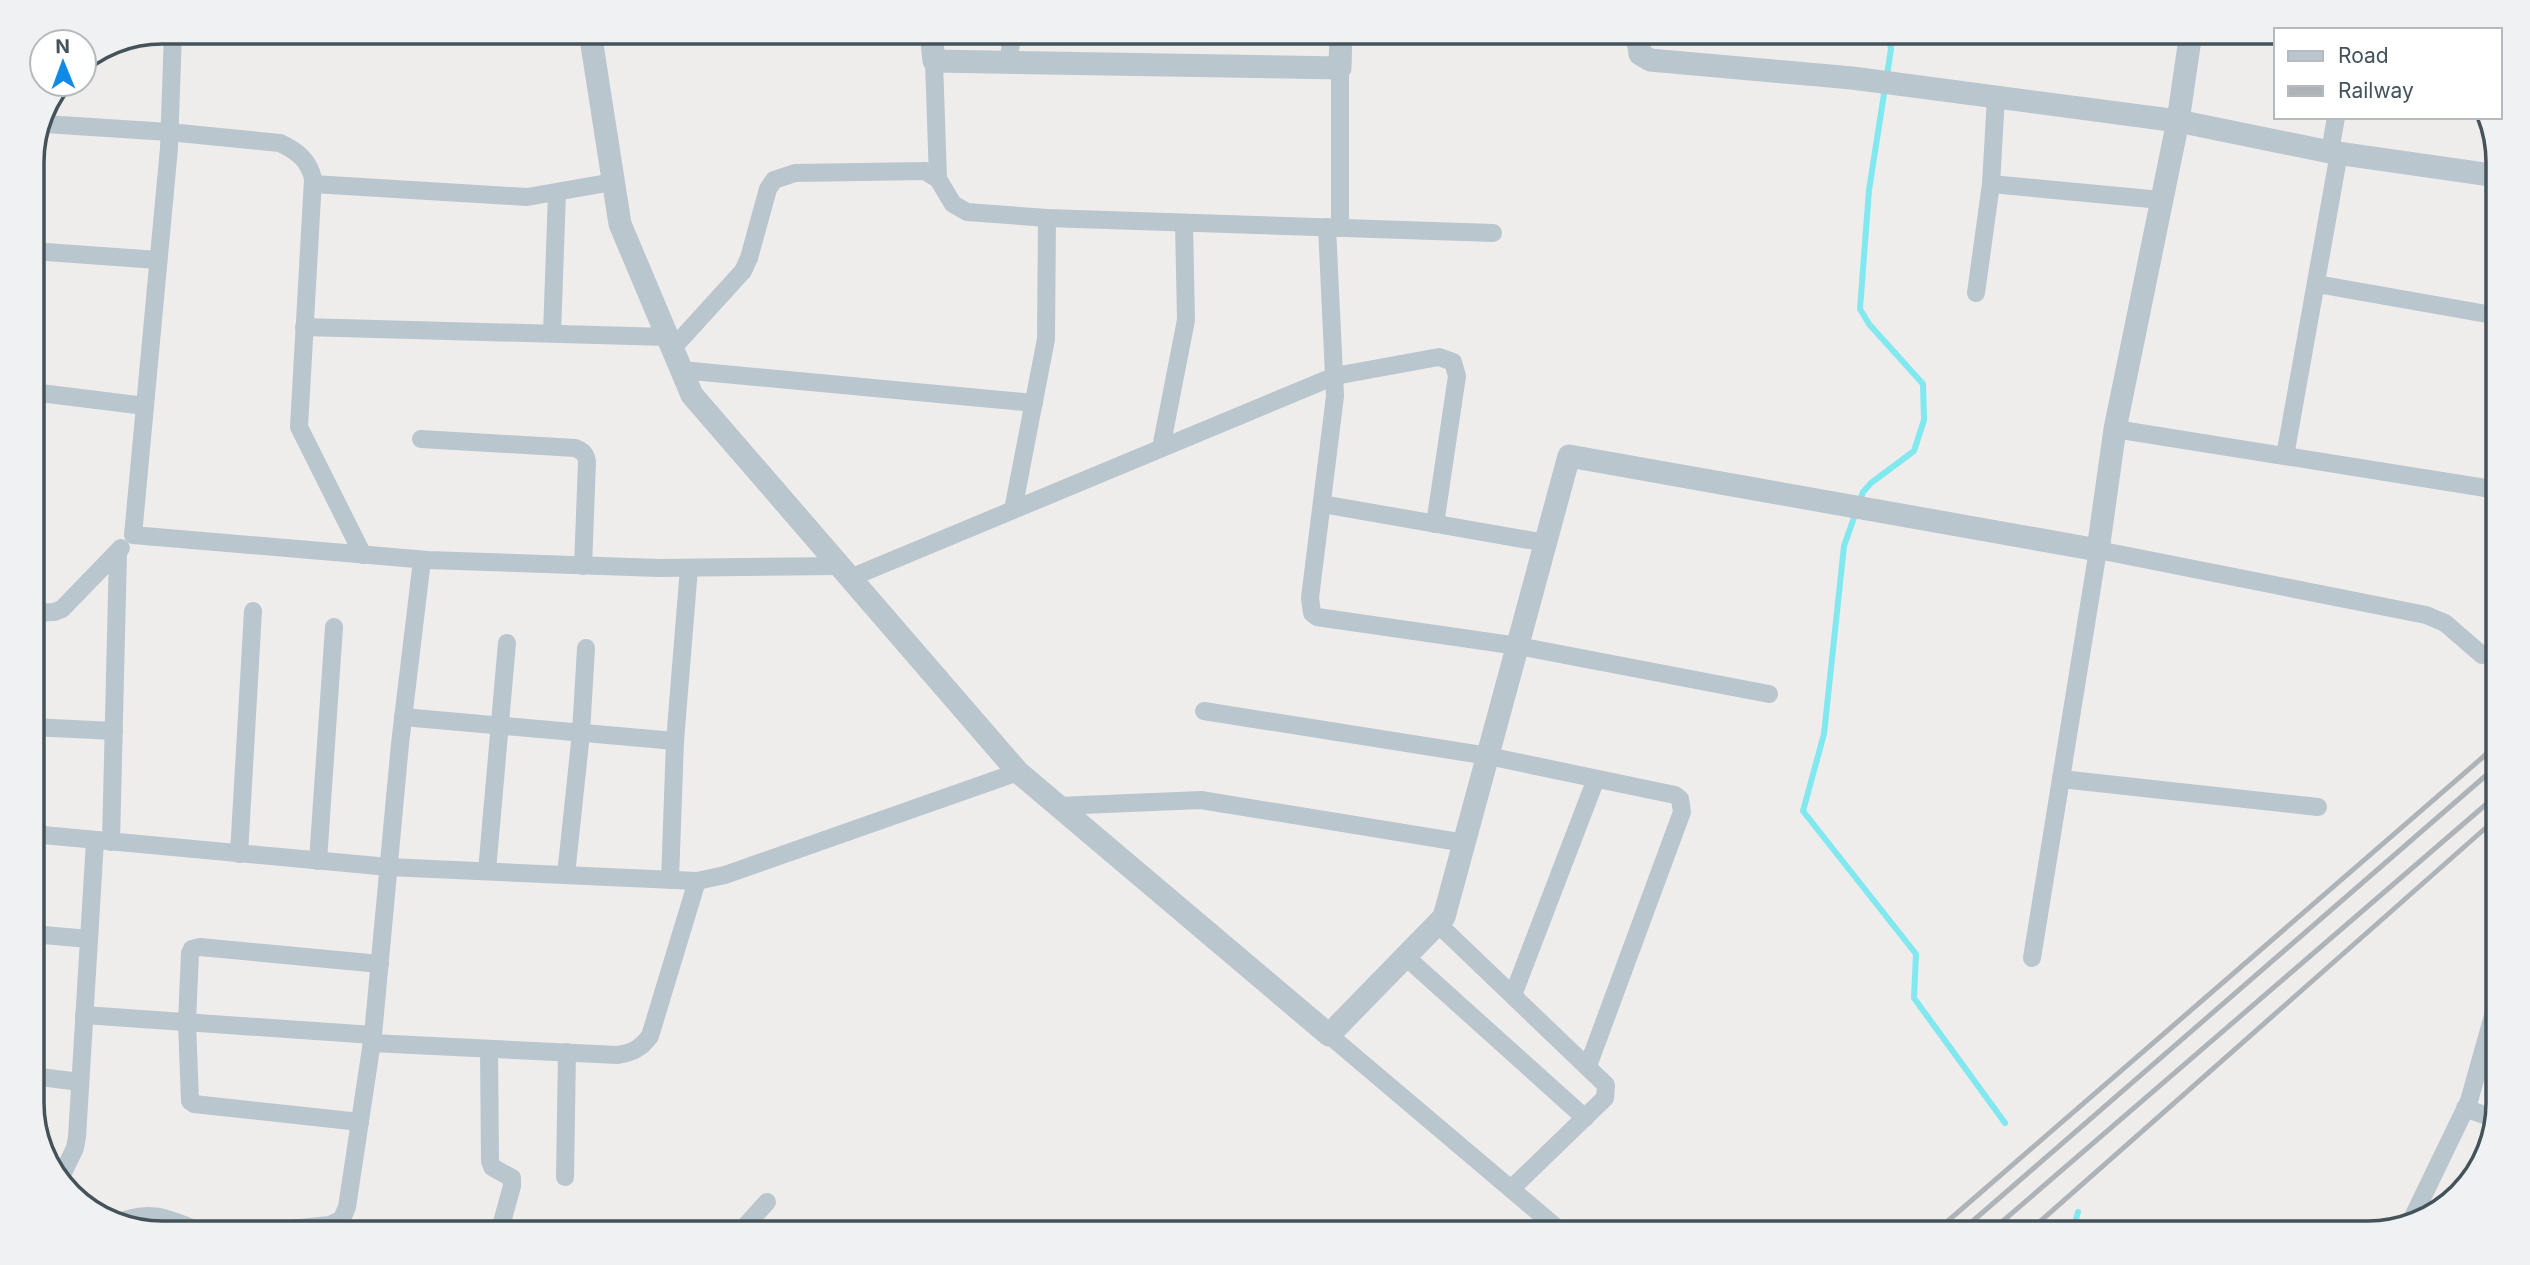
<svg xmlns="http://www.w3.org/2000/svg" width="2530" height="1265" viewBox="0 0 2530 1265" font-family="Inter,sans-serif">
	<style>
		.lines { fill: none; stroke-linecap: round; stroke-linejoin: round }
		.stream { stroke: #81e8f0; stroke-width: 6 }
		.minor { stroke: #b9c6cd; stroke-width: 18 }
		.tertiary { stroke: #b9c6cd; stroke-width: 23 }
		.rail { stroke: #aeb3b7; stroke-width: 5 }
		.rim { fill: none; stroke: #44535a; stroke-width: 3.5 }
	</style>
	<rect width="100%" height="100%" fill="#efecec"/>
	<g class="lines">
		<g class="stream">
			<polyline points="1888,32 1891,49 1869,190 1860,309 1869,324 1923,384 1924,420 1914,451 1871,483 1863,492 1844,546 1824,734 1803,811 1916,954 1914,998 2005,1123"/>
			<polyline points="2072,1233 2078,1212"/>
		</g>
		<g class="minor">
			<polyline points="173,32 169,148 133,535 428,560 659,568 839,566"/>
			<polyline points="934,61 938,179"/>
			<polyline points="1008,62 1013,32"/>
			<polyline points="1340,68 1340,228"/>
			<path d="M45,124L169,132L280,143C297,151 309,160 313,179L299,427L363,555"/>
			<polyline points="2330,152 2336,117"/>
			<polyline points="313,184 527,197 613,182"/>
			<polyline points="1991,184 2161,200"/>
			<polyline points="1327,227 1335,396 1310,598 1312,613 1317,617 1518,646 1769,694"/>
			<polyline points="32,251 158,260"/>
			<polyline points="2317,284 2498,316"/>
			<polyline points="1976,293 1991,184 1996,97"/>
			<polyline points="304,327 667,337"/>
			<polyline points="552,333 557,193"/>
			<polyline points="672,349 743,271 749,258 768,189 774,180 795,173 925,171 938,179 953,204 967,212 1047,218 1493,233"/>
			<polyline points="681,370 1034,403"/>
			<polyline points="32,392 145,406"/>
			<polyline points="2115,429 2498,490"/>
			<path d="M421,439L575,448C583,451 586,454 587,462L583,566"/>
			<polyline points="1161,448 1186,320 1184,223"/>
			<polyline points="2285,456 2339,153"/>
			<polyline points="1322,504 1546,543"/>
			<polyline points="1013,510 1046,339 1047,218"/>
			<polyline points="850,578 1335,376 1439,357 1453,362 1457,376 1435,524"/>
			<polyline points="32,613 54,612 62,609 121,548"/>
			<polyline points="1204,711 1488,756 1675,795 1680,799 1682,812 1588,1066"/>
			<polyline points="403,717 675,741"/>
			<polyline points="32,727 114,731"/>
			<polyline points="2061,779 2318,807"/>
			<polyline points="1058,806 1201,800 1465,843"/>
			<polyline points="32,834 389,867 697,881 725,875 1018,772"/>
			<polyline points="111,842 118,552"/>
			<polyline points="239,854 253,611"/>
			<polyline points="318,861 334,627"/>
			<polyline points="487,871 507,643"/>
			<polyline points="566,875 581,733 586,648"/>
			<polyline points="670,880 675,741 689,568"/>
			<polyline points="1438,924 1606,1085 1605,1098 1511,1189"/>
			<polyline points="32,934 89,939"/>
			<polyline points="1406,957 1585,1118"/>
			<polyline points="2032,958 2098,550 2426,615 2445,623 2482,655"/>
			<polyline points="1513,995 1596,779"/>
			<polyline points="84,1015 373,1035"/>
			<polyline points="1329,1035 1563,1233"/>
			<path d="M372,1043L617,1055C633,1053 641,1048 650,1036L697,881"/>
			<polyline points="489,1049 490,1161 492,1167 512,1178 512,1186 499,1233"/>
			<polyline points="32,1076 80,1082"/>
			<polyline points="2465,1108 2495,1119"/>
			<polyline points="360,1122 194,1104 190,1101 187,1022 190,953 192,949 200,947 380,964"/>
			<polyline points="565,1177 567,1052"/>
			<polyline points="59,1181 75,1148 77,1137 95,841"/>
			<polyline points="2411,1221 2469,1101 2498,998"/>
			<path d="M117,1223C153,1208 170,1220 204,1233"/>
			<polyline points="250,1233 330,1225 342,1219 347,1207 373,1035 400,744 422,560"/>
			<polyline points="739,1233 767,1202"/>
		</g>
		<g class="tertiary">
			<polyline points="590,32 620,224 692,395 1018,772 1329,1035 1444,917 1569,456 2098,550 2115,429 2178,121 2191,32"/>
			<polyline points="931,32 934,61 1340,68 1341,32"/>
			<polyline points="1637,32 1640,54 1650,60 1852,78 2178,121 2330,152 2498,176"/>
		</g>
		<g class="rail">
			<polyline points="1934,1233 2498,744"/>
			<polyline points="1959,1233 2498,765"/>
			<polyline points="1989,1233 2498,794"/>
			<polyline points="2027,1233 2498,817"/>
		</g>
	</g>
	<path d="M0 0H2530V1265H0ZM162 44H2368A118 118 0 0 1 2486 162V1103A118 118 0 0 1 2368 1221H162A118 118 0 0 1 44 1103V162A118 118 0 0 1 162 44Z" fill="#f0f1f2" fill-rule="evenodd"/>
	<path class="rim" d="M162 44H2368A118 118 0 0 1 2486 162V1103A118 118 0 0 1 2368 1221H162A118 118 0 0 1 44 1103V162A118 118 0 0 1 162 44Z"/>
	<rect x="2274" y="28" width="228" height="91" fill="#ffffff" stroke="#b4babd" stroke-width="2"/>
	<rect x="2288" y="51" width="35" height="10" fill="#b9c6cd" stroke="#b4babd" stroke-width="2"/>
	<text x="2338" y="63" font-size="21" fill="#44535a">Road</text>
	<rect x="2288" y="86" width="35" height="10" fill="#aeb3b7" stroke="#b4babd" stroke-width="2"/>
	<text x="2338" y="98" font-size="21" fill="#44535a">Railway</text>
	<g transform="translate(63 63) rotate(359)"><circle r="33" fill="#ffffff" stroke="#b4babd" stroke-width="2"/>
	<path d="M0-5L12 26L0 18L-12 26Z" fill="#0f8ae6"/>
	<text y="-10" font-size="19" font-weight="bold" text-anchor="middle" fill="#44535a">N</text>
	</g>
</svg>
